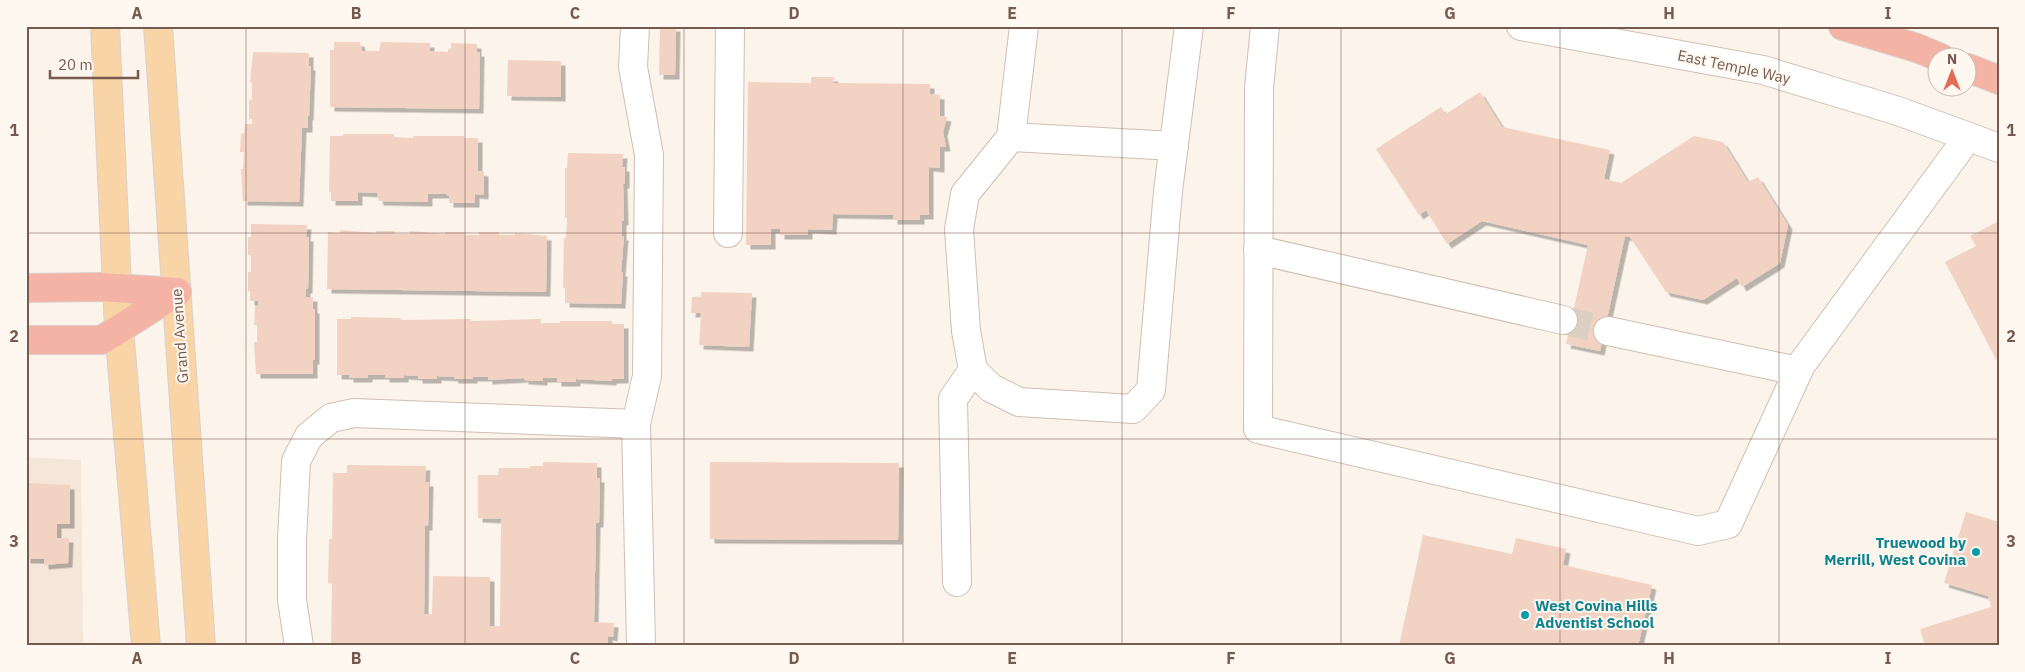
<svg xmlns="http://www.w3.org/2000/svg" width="2025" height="672" viewBox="0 0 2025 672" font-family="'IBM Plex Sans',sans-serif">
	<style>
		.residential { fill: #f4e6d9 }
		.building { fill: #f1d2c3; filter: url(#shadow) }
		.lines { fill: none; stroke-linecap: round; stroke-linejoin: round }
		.minor-tunnel { stroke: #dbcec3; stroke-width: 28; stroke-dasharray: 28 14; stroke-linecap: butt }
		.minor-casing { stroke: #d1beb2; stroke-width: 30 }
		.major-casing { stroke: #d9d1cd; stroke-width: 30 }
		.highway-casing { stroke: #d9d1cd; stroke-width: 30 }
		.minor { stroke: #fff; stroke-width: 28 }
		.major { stroke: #f8d4a6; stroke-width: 28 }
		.highway { stroke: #f4b3a4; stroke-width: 28 }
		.grid { fill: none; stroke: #775a4e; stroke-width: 1; stroke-opacity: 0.55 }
		.culture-dot { fill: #0f9aa8; stroke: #fef8f1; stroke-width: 2 }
		.labels { text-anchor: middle; stroke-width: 4; stroke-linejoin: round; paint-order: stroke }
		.street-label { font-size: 15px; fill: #775a4e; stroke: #fef8f1 }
		.culture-label { font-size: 15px; font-weight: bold; fill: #0d838f; stroke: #fef8f1; text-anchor: end }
		.neatline { fill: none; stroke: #775a4e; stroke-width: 2 }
		.grid-label { font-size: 16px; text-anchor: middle; font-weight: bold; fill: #775a4e }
	</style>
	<defs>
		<filter id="shadow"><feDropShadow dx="4.5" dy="4.5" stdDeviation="0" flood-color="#0004"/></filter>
	</defs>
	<rect width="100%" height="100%" fill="#fcf4ea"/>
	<polygon class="residential" points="26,457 81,460 83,646 26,646"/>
	<g class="building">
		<polygon points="660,27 676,27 675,75 659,75"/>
		<polygon points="334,42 360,42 362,51 379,51 381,42 430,43 430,51 448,52 448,49 451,49 451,43 477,44 477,52 480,52 479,109 330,107 330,50 334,50"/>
		<polygon points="253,52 309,53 309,66 311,66 309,116 308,116 308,128 302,128 299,202 243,201 241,169 243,169 244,152 240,152 241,133 244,134 245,124 252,124 252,119 249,119 249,99 252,100 252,83 250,83"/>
		<polygon points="508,60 561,61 561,97 507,96"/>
		<polygon points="811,77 834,77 833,83 930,84 930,94 940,95 940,116 947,117 943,132 946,147 940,147 940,168 929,167 929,215 920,215 920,220 893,220 893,215 833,214 832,230 808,229 808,235 780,235 780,229 771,229 771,245 746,245 748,82 811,83"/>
		<polygon points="1480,92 1502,127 1610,150 1604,179 1621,183 1694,136 1723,142 1748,182 1758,177 1788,225 1780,263 1742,287 1737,278 1703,300 1666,292 1630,237 1625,236 1600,351 1566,344 1588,245 1482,221 1447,244 1426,210 1419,215 1376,149 1441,107 1446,114"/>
		<polygon points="343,134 394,134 394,137 413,138 413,136 464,136 464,138 478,138 478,171 484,172 484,195 475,194 475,203 449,203 449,196 446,194 428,194 428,202 379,201 377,193 358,192 358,201 331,201 331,192 329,192 330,136 343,136"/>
		<polygon points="568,153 623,154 622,167 625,167 625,184 623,184 624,221 622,221 622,236 624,236 621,272 623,272 621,304 565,303 565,288 563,288 564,238 566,238 567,218 565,218 565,168 567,168"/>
		<polygon points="1999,221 1999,365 1945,262 1976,246 1970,236"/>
		<polygon points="251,224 307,225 306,237 309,237 308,289 306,289 306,297 313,297 313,309 315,309 315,360 313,360 313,374 256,374 254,342 257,342 257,325 254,325 255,306 258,306 258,301 250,301 250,291 248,291 248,272 251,272 251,255 248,255 248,237 251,237"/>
		<polygon points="340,230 376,233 376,231 395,231 395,234 410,234 410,231 445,234 445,232 465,232 465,235 479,235 479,232 499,232 499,235 515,235 515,233 547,236 546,292 327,289 328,232 340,233"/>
		<polygon points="701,292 752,293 749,347 699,345 701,313 691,313 692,297 701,297"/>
		<polygon points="351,317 401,318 401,320 471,319 471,321 541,319 541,323 560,323 560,321 612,321 612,324 624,324 624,379 612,379 612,381 576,379 576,382 557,382 557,378 543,378 543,381 524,380 524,378 488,380 488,377 473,377 473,379 454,379 454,377 437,376 437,379 418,379 418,376 404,375 404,378 385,378 385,375 368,375 368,378 349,378 349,375 337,375 337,319 351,319"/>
		<polygon points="543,462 597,463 597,478 600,478 599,523 596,523 594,622 614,623 613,637 608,636 608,646 331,646 332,583 328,583 329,539 332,539 333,473 347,473 347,465 426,466 425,482 429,482 428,526 425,526 424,614 432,614 433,576 490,577 490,626 500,626 501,519 478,518 478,475 498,475 499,468 530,468 530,466 543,466"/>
		<polygon points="710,462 899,463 898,540 710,539"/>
		<polygon points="26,483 70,485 70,524 57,524 57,538 69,538 68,563 44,565 44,559 26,559"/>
		<polygon points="1966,512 1999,522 1999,646 1925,646 1920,629 1991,607 1988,596 1944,583"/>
		<polygon points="1423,535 1512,554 1516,538 1566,549 1563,565 1652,585 1638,646 1399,646"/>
	</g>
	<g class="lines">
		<polyline class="minor-tunnel" points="1563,320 1608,331"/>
		<g class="minor-casing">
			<g id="minor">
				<polyline points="635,26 633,67 649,155 647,376 636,424 641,646"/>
				<polyline points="1024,26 1011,137 965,194 959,229 966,331 973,370 991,388 1019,402 1133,409 1151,390 1168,191 1189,26"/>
				<polyline points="1265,26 1259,88 1258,429 1698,531 1728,524 1801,365 1968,137"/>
				<polyline points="1521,26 1763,70 1898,111 1999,148"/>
				<polyline points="1011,137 1174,146"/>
				<polyline points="728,233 730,26"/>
				<polyline points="1258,250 1563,320"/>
				<polyline points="1608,331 1798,371"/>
				<polyline points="957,582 953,399 973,370"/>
				<polyline points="299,646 292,600 292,540 296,461 309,436 331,418 354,413 636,424"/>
			</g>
		</g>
		<g class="major-casing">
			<g id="major">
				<polyline points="105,26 119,329 146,646"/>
				<polyline points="158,26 201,646"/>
			</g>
		</g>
		<g class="highway-casing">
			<g id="highway">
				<polyline points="1843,26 1917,48 1941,58"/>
				<polyline points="1968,68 1999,80"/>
				<polyline points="26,288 100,287 177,292"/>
				<polyline points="26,340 102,340 177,292"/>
			</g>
		</g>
		<use href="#minor" class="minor"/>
		<use href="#major" class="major"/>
		<use href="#highway" class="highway"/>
	</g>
	<path class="grid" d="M246,26V646M465,26V646M684,26V646M903,26V646M1122,26V646M1341,26V646M1560,26V646M1779,26V646M26,233H1999M26,439H1999"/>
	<g class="culture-dot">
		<circle cx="1976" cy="552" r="5"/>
		<circle cx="1525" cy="615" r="5"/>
	</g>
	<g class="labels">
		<g class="street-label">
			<text transform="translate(1734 67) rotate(12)" y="5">East Temple Way</text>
			<text transform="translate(180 336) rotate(-94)" y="5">Grand Avenue</text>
		</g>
		<g class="culture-label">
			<text x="1966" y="548">Truewood by<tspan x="1966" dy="17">Merrill, West Covina</tspan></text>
			<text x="1535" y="611" text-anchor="start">West Covina Hills<tspan x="1535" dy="17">Adventist School</tspan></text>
		</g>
	</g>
	<rect width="2025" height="672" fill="none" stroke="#fef8f1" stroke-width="55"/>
	<g transform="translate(1952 72)"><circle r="24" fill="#fef8f1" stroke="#c8b9b0"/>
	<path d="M0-4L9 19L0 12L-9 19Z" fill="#e16b54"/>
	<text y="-8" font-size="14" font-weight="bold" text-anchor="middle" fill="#775a4e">N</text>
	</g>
	<path d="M50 70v8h88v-8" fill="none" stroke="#775a4e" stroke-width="2.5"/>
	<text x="58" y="70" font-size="15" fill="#775a4e" stroke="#fef8f1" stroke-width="4" paint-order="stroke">20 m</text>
	<rect x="28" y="28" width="1970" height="616" class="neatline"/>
	<g class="grid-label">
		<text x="137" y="19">A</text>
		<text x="356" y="19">B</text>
		<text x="575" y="19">C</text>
		<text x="794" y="19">D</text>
		<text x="1012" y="19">E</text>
		<text x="1231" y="19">F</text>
		<text x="1450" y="19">G</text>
		<text x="1669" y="19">H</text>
		<text x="1888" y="19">I</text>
		<text x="14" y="136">1</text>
		<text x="2011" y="136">1</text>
		<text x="14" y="342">2</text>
		<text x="2011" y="342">2</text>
		<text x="14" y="547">3</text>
		<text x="2011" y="547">3</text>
		<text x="137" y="664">A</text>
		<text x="356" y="664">B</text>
		<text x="575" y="664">C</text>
		<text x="794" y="664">D</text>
		<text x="1012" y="664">E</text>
		<text x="1231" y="664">F</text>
		<text x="1450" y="664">G</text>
		<text x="1669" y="664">H</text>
		<text x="1888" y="664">I</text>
	</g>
</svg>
